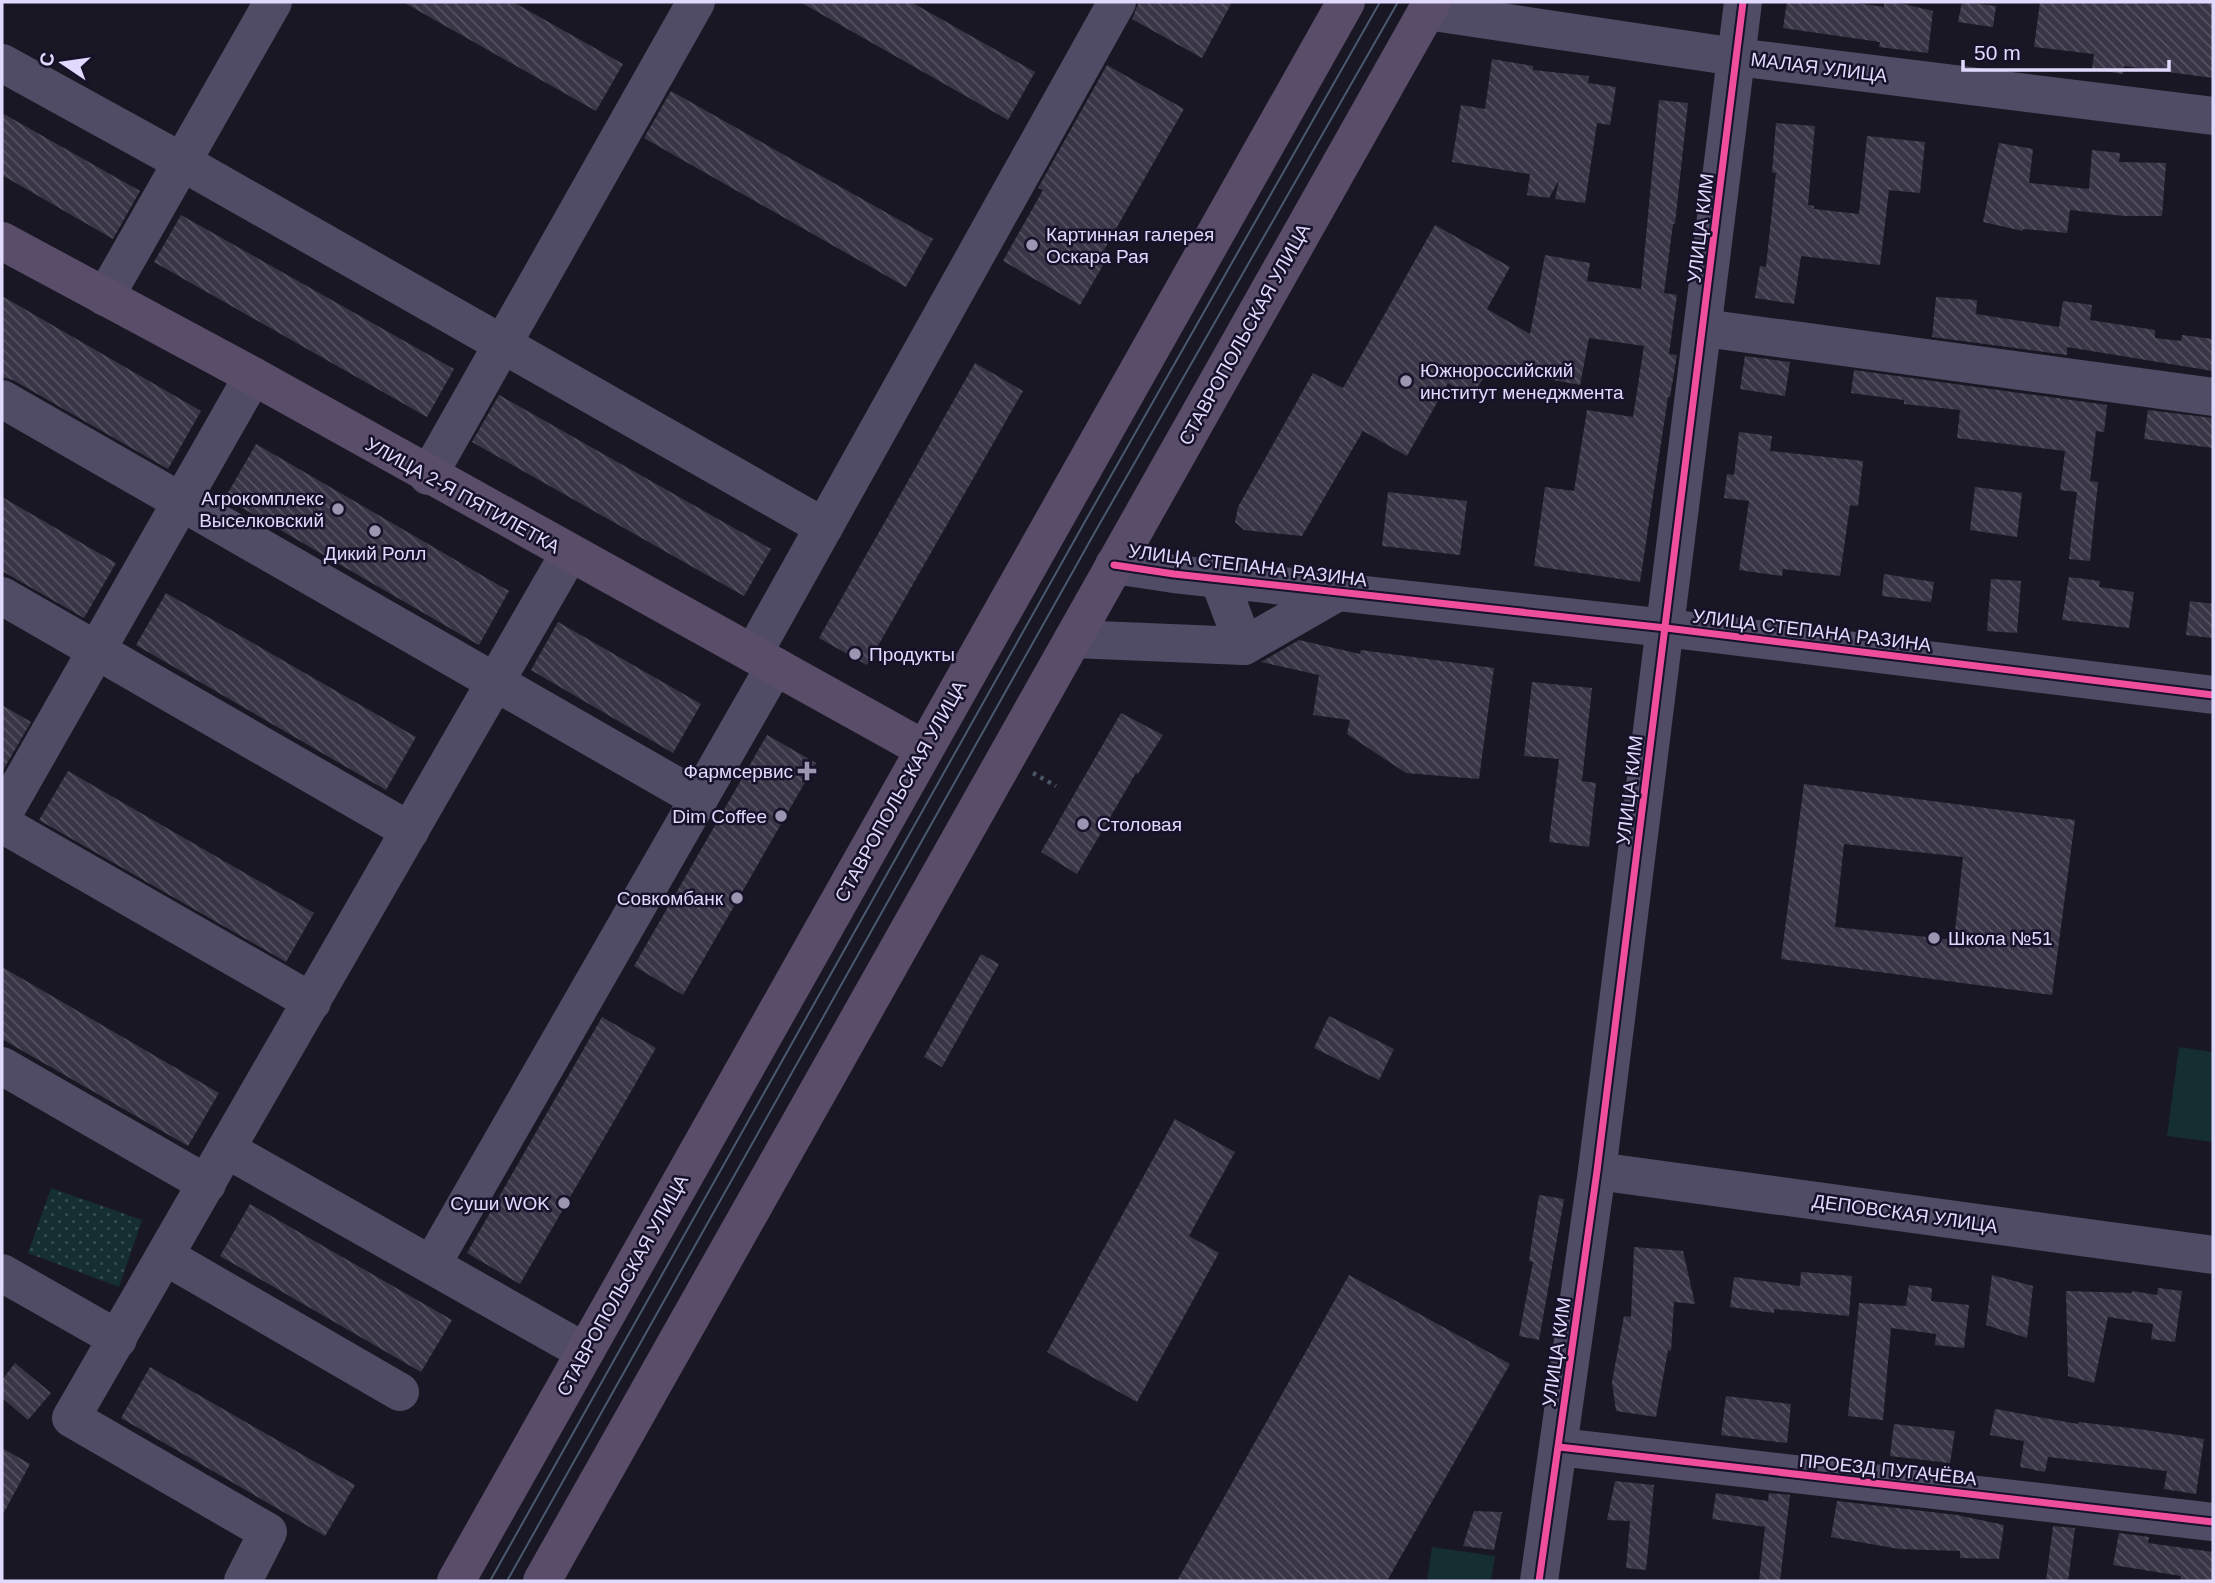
<svg xmlns="http://www.w3.org/2000/svg" width="2215" height="1583" viewBox="0 0 2215 1583" font-family="Helvetica,sans-serif">
	<style>
		.park { fill: url(#park-dots) }
		.pitch { fill: #152e32 }
		.building { fill: url(#building-back-hatch); fill-rule: evenodd }
		.lines { fill: none; stroke-linecap: round; stroke-linejoin: round }
		.path { stroke: #4a5565; stroke-width: 4.5; stroke-dasharray: 3.5 5; stroke-linecap: butt }
		.minor { stroke: #504c65; stroke-width: 38 }
		.major { stroke: #594d69; stroke-width: 38 }
		.tram { stroke: #495a6e; stroke-width: 2 }
		.cycleway-casing { stroke: #17112a; stroke-width: 11 }
		.cycleway { stroke: #ef4d9e; stroke-width: 7 }
		.poi-dot { fill: #9c96b2; stroke: #17112a; stroke-width: 2.5 }
		.labels { text-anchor: middle; stroke-width: 5; stroke-linejoin: round; paint-order: stroke }
		.street-label { font-size: 19px; fill: #e2dafe; stroke: #17112a }
		.poi-label { font-size: 19px; fill: #e2dafe; stroke: #17112a; text-anchor: start }
	</style>
	<defs>
		<pattern id="park-dots" width="8" height="8" patternUnits="userSpaceOnUse" patternTransform="scale(1.75)"><rect width="8" height="8" fill="#152e32"/><path d="M2 2h.1M6 6h.1" fill="none" stroke="#374c51" stroke-width="1.8" stroke-linecap="round"/></pattern>
		<pattern id="building-back-hatch" width="6" height="6" patternUnits="userSpaceOnUse" patternTransform="scale(1.75)"><rect width="6" height="6" fill="#393546"/><path d="M-1 5l2 2M0 0l6 6M5-1l2 2" fill="none" stroke="#555262"/></pattern>
	</defs>
	<rect width="100%" height="100%" fill="#1a1724"/>
	<polygon class="park" points="51,1188 142,1220 119,1287 28,1253"/>
	<g class="pitch">
		<polygon points="2179,1047 2213,1052 2213,1142 2167,1136"/>
		<polygon points="1432,1547 1495,1556 1491,1581 1427,1581"/>
	</g>
	<g class="building">
		<polygon points="403,2 513,2 623,64 596,111"/>
		<polygon points="800,2 911,2 1035,72 1008,120"/>
		<polygon points="1139,2 1232,2 1202,58 1132,19"/>
		<polygon points="1787,2 1849,2 1884,7 1884,2 1895,2 1933,11 1928,53 1879,47 1880,42 1783,28"/>
		<polygon points="1962,2 1996,6 1993,27 1958,22"/>
		<polygon points="2040,2 2213,2 2213,78 2124,66 2123,74 2092,69 2094,54 2034,47"/>
		<polygon points="1492,59 1533,66 1533,70 1589,76 1588,83 1616,87 1610,125 1597,123 1585,203 1555,199 1559,180 1549,198 1527,195 1530,174 1452,162 1461,105 1485,109"/>
		<polygon points="1107,65 1184,109 1104,250 1110,253 1080,305 1003,261 1043,190 1038,188"/>
		<polygon points="671,91 933,239 906,287 644,138"/>
		<polygon points="1659,100 1688,103 1675,224 1673,224 1664,293 1677,295 1669,354 1677,355 1670,397 1668,397 1640,582 1534,566 1545,487 1574,491 1587,410 1633,417 1644,346 1589,338 1580,385 1489,368 1472,397 1448,383 1407,456 1363,431 1302,536 1244,530 1235,522 1238,507 1313,373 1343,388 1435,225 1510,267 1487,309 1530,334 1545,255 1590,263 1587,281 1641,289"/>
		<polygon points="2,113 140,191 113,239 2,175"/>
		<polygon points="1776,123 1815,126 1808,205 1814,206 1814,209 1859,214 1867,136 1925,142 1920,193 1889,190 1880,265 1801,256 1794,304 1755,298 1760,266 1766,267 1776,173 1772,172"/>
		<polygon points="1999,143 2033,149 2029,183 2089,189 2092,150 2120,153 2119,162 2166,163 2162,216 2124,216 2070,210 2067,233 2023,229 2023,231 1983,222"/>
		<polygon points="181,215 454,369 427,417 154,262"/>
		<polygon points="2,296 201,411 168,469 13,380 2,377"/>
		<polygon points="1936,297 1977,300 1976,314 2059,327 2063,301 2092,305 2090,320 2155,330 2155,338 2181,341 2182,335 2213,339 2213,371 2067,347 2067,355 1932,337"/>
		<polygon points="1745,356 1790,362 1785,396 1740,389"/>
		<polygon points="975,363 1023,391 867,665 819,638"/>
		<polygon points="1854,370 2107,405 2104,432 2096,431 2090,481 2098,482 2090,561 2069,559 2077,492 2060,490 2065,451 1957,438 1960,410 1904,404 1904,400 1851,393"/>
		<polygon points="499,395 771,549 744,596 472,442"/>
		<polygon points="2148,410 2213,418 2213,448 2144,439"/>
		<polygon points="1739,432 1772,436 1770,451 1863,461 1858,506 1850,505 1840,576 1783,569 1782,576 1739,570 1749,501 1724,498 1727,474 1734,475"/>
		<polygon points="256,444 509,591 479,645 225,498"/>
		<polygon points="1975,487 2022,493 2017,537 1970,530"/>
		<polygon points="1388,492 1467,501 1460,555 1382,546"/>
		<polygon points="2,497 116,563 84,618 2,571"/>
		<polygon points="1884,574 1934,582 1931,602 1882,596"/>
		<polygon points="2069,577 2100,581 2099,587 2134,592 2129,628 2062,620"/>
		<polygon points="1991,579 2021,581 2017,633 1987,631"/>
		<polygon points="166,593 416,737 386,790 136,645"/>
		<polygon points="2190,601 2213,604 2212,638 2186,635"/>
		<polygon points="558,622 701,704 673,753 531,670"/>
		<polygon points="1299,640 1360,654 1361,650 1494,668 1479,779 1406,773 1347,734 1350,720 1313,715 1319,675 1261,662"/>
		<polygon points="1532,682 1592,688 1582,781 1596,783 1589,847 1549,842 1559,759 1524,756"/>
		<polygon points="2,705 31,722 2,772"/>
		<polygon points="1121,713 1163,735 1138,774 1136,773 1077,874 1041,852"/>
		<polygon points="767,735 816,763 683,995 634,966"/>
		<polygon points="68,771 314,913 286,962 39,820"/>
		<path d="M1804,784L2075,820L2052,995L1781,959ZM1844,844L1963,857L1954,940L1835,927Z"/>
		<polygon points="981,954 999,964 942,1067 924,1057"/>
		<polygon points="2,967 219,1093 188,1146 2,1039"/>
		<polygon points="1329,1016 1394,1049 1379,1080 1314,1048"/>
		<polygon points="602,1017 656,1048 520,1284 467,1253"/>
		<polygon points="1175,1119 1235,1152 1189,1236 1219,1253 1137,1402 1047,1352"/>
		<polygon points="1539,1195 1564,1199 1539,1340 1519,1336 1533,1262 1529,1261"/>
		<polygon points="250,1204 452,1320 421,1372 220,1256"/>
		<polygon points="1634,1247 1683,1251 1695,1304 1674,1302 1671,1351 1668,1350 1656,1417 1616,1411 1612,1382 1624,1316 1631,1317"/>
		<polygon points="1801,1272 1852,1276 1849,1316 1774,1309 1774,1313 1730,1307 1734,1277 1800,1286"/>
		<polygon points="1349,1275 1510,1364 1387,1581 1177,1581"/>
		<polygon points="1992,1275 2033,1286 2027,1338 1986,1325"/>
		<polygon points="1909,1285 1932,1288 1931,1301 1969,1305 1964,1348 1935,1345 1936,1334 1891,1328 1883,1420 1848,1416 1859,1303 1906,1306"/>
		<polygon points="2158,1288 2182,1291 2175,1342 2151,1339 2153,1324 2108,1317 2094,1383 2068,1376 2066,1291 2132,1293 2132,1291 2157,1295"/>
		<polygon points="15,1363 51,1393 28,1420 2,1398 2,1380"/>
		<polygon points="150,1367 355,1485 325,1536 121,1418"/>
		<polygon points="1726,1396 1791,1404 1787,1443 1721,1435"/>
		<polygon points="1995,1409 2078,1424 2078,1422 2139,1429 2204,1439 2196,1494 2164,1489 2167,1471 2048,1457 2045,1472 2020,1467 2024,1441 1990,1435"/>
		<polygon points="1894,1424 1955,1431 1950,1463 1890,1456"/>
		<polygon points="2,1448 30,1464 2,1516"/>
		<polygon points="1615,1481 1654,1485 1646,1570 1626,1568 1630,1521 1607,1520"/>
		<polygon points="1716,1493 1768,1501 1769,1493 1790,1495 1780,1581 1759,1581 1765,1527 1712,1519"/>
		<polygon points="1837,1501 1957,1515 2004,1525 1999,1559 1960,1558 1960,1551 1899,1549 1831,1537"/>
		<polygon points="1474,1511 1502,1512 1494,1550 1463,1546"/>
		<polygon points="2053,1526 2075,1528 2068,1581 2046,1581"/>
		<polygon points="2119,1533 2149,1537 2148,1543 2213,1552 2213,1581 2180,1581 2181,1576 2113,1565"/>
	</g>
	<g class="lines">
		<polyline class="path" points="1033,773 1056,786"/>
		<g class="minor">
			<polyline points="1427,11 1736,57 2213,116"/>
			<polyline points="2,63 182,162 824,527"/>
			<polyline points="105,297 273,2"/>
			<polyline points="1704,328 2213,397"/>
			<polyline points="2,399 699,799"/>
			<polyline points="428,476 696,2"/>
			<polyline points="1114,565 1174,574 1666,628 2213,695"/>
			<polyline points="1219,579 1244,646"/>
			<polyline points="2,596 410,831"/>
			<polyline points="1073,639 1244,646 1338,592"/>
			<polyline points="753,654 1117,2"/>
			<polyline points="2,816 253,376"/>
			<polyline points="2,824 312,1002"/>
			<polyline points="2,1066 207,1184"/>
			<polyline points="226,1149 585,1352"/>
			<polyline points="1597,1171 2213,1255"/>
			<polyline points="165,1256 400,1392"/>
			<polyline points="432,1264 775,666"/>
			<polyline points="2,1273 118,1339"/>
			<polyline points="1559,1447 2213,1522"/>
			<polyline points="243,1581 268,1532 71,1418 569,554"/>
			<polyline points="1539,1581 1597,1171 1743,2"/>
		</g>
		<g class="major">
			<polyline points="2,241 253,376 924,749"/>
			<polyline points="456,1581 1346,2"/>
			<polyline points="542,1581 1432,2"/>
		</g>
		<g class="tram">
			<polyline points="490,1581 1083,525 1380,2"/>
			<polyline points="507,1581 1095,532 1398,2"/>
		</g>
		<g class="cycleway-casing">
			<g id="cycleway">
				<polyline points="1114,565 1174,574 1666,628 2213,695"/>
				<polyline points="1559,1447 2213,1522"/>
				<polyline points="1539,1581 1597,1171 1743,2"/>
			</g>
		</g>
		<use href="#cycleway" class="cycleway"/>
	</g>
	<g class="poi-dot">
		<circle cx="1032" cy="245" r="7"/>
		<circle cx="1406" cy="381" r="7"/>
		<circle cx="338" cy="509" r="7"/>
		<circle cx="375" cy="531" r="7"/>
		<circle cx="855" cy="654" r="7"/>
		<path d="M803.5 760.5h7v7h7v7h-7v7h-7v-7h-7v-7h7z"/>
		<circle cx="781" cy="816" r="7"/>
		<circle cx="1083" cy="824" r="7"/>
		<circle cx="737" cy="898" r="7"/>
		<circle cx="1934" cy="938" r="7"/>
		<circle cx="564" cy="1203" r="7"/>
	</g>
	<g class="labels">
		<g class="street-label">
			<text transform="translate(1819 67) rotate(7)" y="7">МАЛАЯ УЛИЦА</text>
			<text transform="translate(1700 228) rotate(-83)" y="7">УЛИЦА КИМ</text>
			<text transform="translate(1244 334) rotate(-61)" y="7">СТАВРОПОЛЬСКАЯ УЛИЦА</text>
			<text transform="translate(463 495) rotate(29)" y="7">УЛИЦА 2-Я ПЯТИЛЕТКА</text>
			<text transform="translate(1248 565) rotate(7)" y="7">УЛИЦА СТЕПАНА РАЗИНА</text>
			<text transform="translate(1812 630) rotate(7)" y="7">УЛИЦА СТЕПАНА РАЗИНА</text>
			<text transform="translate(1629 790) rotate(-83)" y="7">УЛИЦА КИМ</text>
			<text transform="translate(900 791) rotate(-61)" y="7">СТАВРОПОЛЬСКАЯ УЛИЦА</text>
			<text transform="translate(1905 1213) rotate(8)" y="7">ДЕПОВСКАЯ УЛИЦА</text>
			<text transform="translate(622 1285) rotate(-61)" y="7">СТАВРОПОЛЬСКАЯ УЛИЦА</text>
			<text transform="translate(1556 1352) rotate(-82)" y="7">УЛИЦА КИМ</text>
			<text transform="translate(1888 1469) rotate(6)" y="7">ПРОЕЗД ПУГАЧЁВА</text>
		</g>
		<g class="poi-label">
			<text x="1046" y="241">Картинная галерея<tspan x="1046" dy="22">Оскара Рая</tspan></text>
			<text x="1420" y="377">Южнороссийский<tspan x="1420" dy="22">институт менеджмента</tspan></text>
			<text x="324" y="505" text-anchor="end">Агрокомплекс<tspan x="324" dy="22">Выселковский</tspan></text>
			<text x="375" y="560" text-anchor="middle">Дикий Ролл</text>
			<text x="869" y="661">Продукты</text>
			<text x="793" y="778" text-anchor="end">Фармсервис</text>
			<text x="767" y="823" text-anchor="end">Dim Coffee</text>
			<text x="1097" y="831">Столовая</text>
			<text x="723" y="905" text-anchor="end">Совкомбанк</text>
			<text x="1948" y="945">Школа №51</text>
			<text x="550" y="1210" text-anchor="end">Суши WOK</text>
		</g>
	</g>
	<rect width="2215" height="1583" fill="none" stroke="#e2dafe" stroke-width="7"/>
	<g transform="translate(63 63) rotate(283)" stroke="#17112a" stroke-width="5" paint-order="stroke">
	<path d="M0-5L12 26L0 18L-12 26Z" fill="#e2dafe"/>
	<text y="-10" font-size="19" font-weight="bold" text-anchor="middle" fill="#e2dafe">С</text>
	</g>
	<path d="M1963 60v10h206v-10" fill="none" stroke="#e2dafe" stroke-width="3.5"/>
	<text x="1974" y="60" font-size="21" fill="#e2dafe" stroke="#17112a" stroke-width="5" paint-order="stroke">50 m</text>
</svg>
